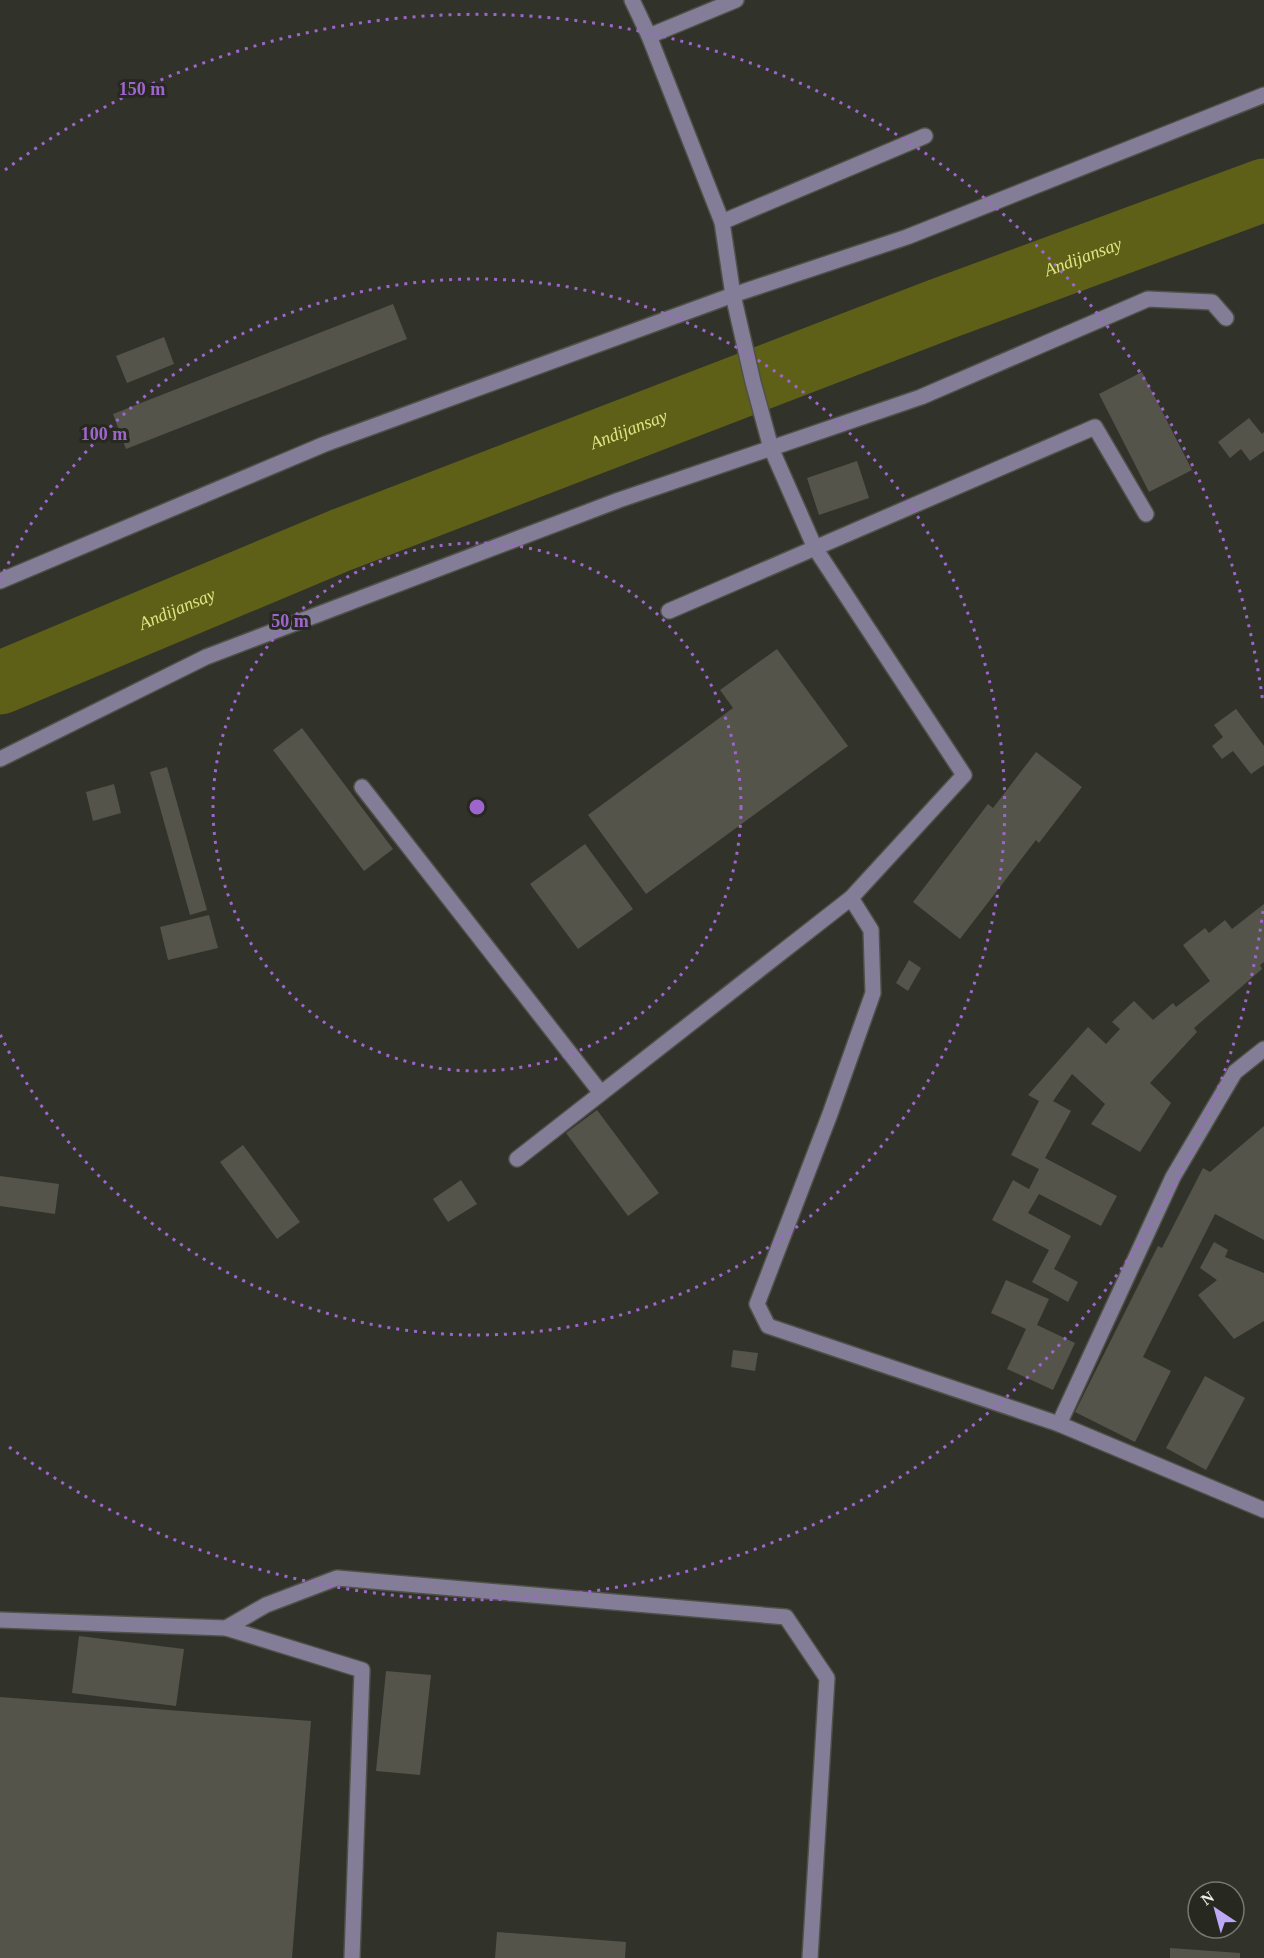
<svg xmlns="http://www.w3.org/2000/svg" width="1264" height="1958" viewBox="0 0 1264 1958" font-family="Georgia,serif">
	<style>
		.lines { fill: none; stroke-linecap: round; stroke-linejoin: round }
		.river { stroke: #5e6018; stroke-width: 63 }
		.building { fill: #54544b }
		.minor-casing { stroke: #4f5048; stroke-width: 18 }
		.minor { stroke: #837d98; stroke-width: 15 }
		.ring { fill: none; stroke: #9e66cc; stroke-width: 3; stroke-dasharray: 3 6 }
		.labels { text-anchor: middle; stroke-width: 6; stroke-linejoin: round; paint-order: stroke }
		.water-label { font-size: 18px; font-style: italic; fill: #e0e583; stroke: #272820 }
		.centre { fill: #9e66cc; stroke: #272820; stroke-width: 3 }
		.ring-label { font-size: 18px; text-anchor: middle; font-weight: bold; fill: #9e66cc; stroke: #272820; stroke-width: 6; stroke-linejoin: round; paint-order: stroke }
	</style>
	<rect width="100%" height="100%" fill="#313229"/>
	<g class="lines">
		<path class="river" id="s1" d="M0,683L341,540L939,310L1264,190"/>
	</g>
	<g class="building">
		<polygon points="393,304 407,339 126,449 113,414"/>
		<polygon points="164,337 174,364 127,383 116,356"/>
		<polygon points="1142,372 1192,470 1149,492 1099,394"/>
		<polygon points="1249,418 1262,434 1264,432 1264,451 1250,461 1241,449 1230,458 1218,442"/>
		<polygon points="857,461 869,498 819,515 807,478"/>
		<polygon points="777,649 848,746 646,894 588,815 733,708 720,690"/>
		<polygon points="1236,709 1264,746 1264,765 1251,774 1233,751 1222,759 1212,746 1223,737 1214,725"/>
		<polygon points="302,728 393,849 364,871 273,750"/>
		<polygon points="1036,752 1082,787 1039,843 1036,840 960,939 913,902 988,804 993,808"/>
		<polygon points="167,767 207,910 190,915 150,772"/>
		<polygon points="114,784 121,813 93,821 86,792"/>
		<polygon points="585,844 633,909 578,949 530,884"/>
		<polygon points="1264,904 1264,962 1260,965 1262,969 1194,1028 1197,1032 1150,1083 1171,1103 1140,1152 1091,1124 1105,1104 1072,1074 1053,1101 1071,1111 1045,1158 1117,1196 1101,1226 1039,1194 1028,1213 1071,1236 1054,1269 1078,1282 1068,1302 1032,1282 1049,1250 992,1220 1013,1180 1029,1189 1039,1169 1011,1155 1039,1101 1028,1095 1088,1027 1106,1044 1120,1029 1112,1022 1134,1001 1153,1020 1173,1003 1176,1007 1210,981 1183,945 1205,928 1209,933 1225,920 1232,929"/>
		<polygon points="209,915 218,948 168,960 160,927"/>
		<polygon points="909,960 921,968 908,991 896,983"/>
		<polygon points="597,1110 659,1193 628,1216 566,1133"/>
		<polygon points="1264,1126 1264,1240 1215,1214 1143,1357 1171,1371 1135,1442 1075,1412 1158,1246 1162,1248 1203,1168 1210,1172"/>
		<polygon points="243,1145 300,1222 277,1239 220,1162"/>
		<polygon points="0,1176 59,1184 55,1214 0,1206"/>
		<polygon points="461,1180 477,1204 448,1222 433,1199"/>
		<polygon points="1214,1242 1228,1250 1225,1257 1264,1273 1264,1321 1234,1339 1198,1295 1217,1280 1200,1268"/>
		<polygon points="1006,1280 1049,1299 1037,1325 1075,1343 1053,1390 1007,1369 1026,1329 991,1313"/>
		<polygon points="733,1350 758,1353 755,1371 731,1367"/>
		<polygon points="1205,1376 1245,1398 1206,1470 1166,1448"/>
		<polygon points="79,1636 184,1649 176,1706 72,1693"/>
		<polygon points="386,1671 431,1675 420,1775 376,1771"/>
		<polygon points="0,1697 311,1721 292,1958 0,1958"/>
		<polygon points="497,1932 626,1942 625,1958 495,1958"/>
		<polygon points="1170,1948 1240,1953 1240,1958 1170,1958"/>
	</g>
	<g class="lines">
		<g class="minor-casing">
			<g id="minor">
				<polyline points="632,0 649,36 722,222 733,295 753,382 771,448 815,548 964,775 851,898"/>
				<polyline points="649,36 736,0"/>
				<polyline points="722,222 925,136"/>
				<polyline points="0,581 325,444 733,295 907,237 1264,95"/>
				<polyline points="669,611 1095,427 1146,514"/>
				<polyline points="0,759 206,657 619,500 921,397 1148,299 1212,302 1226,318"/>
				<polyline points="362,787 601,1093"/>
				<polyline points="1264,1049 1235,1072 1173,1177 1059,1424 1264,1510"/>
				<polyline points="517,1159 851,898 871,930 873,993 830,1114 757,1304 768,1326 1059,1424"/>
				<polyline points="0,1620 226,1628 266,1605 337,1578 786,1617 827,1678 810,1958"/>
				<polyline points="226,1628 362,1670 352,1958"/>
			</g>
		</g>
		<use href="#minor" class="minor"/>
	</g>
	<g class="ring">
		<circle cx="477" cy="807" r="264"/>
		<path d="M0 580A528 528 0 1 1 0 1034"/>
		<path d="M1263 911A793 793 0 0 1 5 1444M5 170A793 793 0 0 1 1263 703"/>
	</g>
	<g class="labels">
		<g class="water-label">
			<text dy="6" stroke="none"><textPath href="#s1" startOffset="1164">Andijansay</textPath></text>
			<text dy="6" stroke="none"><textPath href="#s1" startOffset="678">Andijansay</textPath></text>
			<text dy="6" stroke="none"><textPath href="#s1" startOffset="192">Andijansay</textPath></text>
		</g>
	</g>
	<circle cx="477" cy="807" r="9" class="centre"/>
	<g class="ring-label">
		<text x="142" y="95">150 m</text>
		<text x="104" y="440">100 m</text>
		<text x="290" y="627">50 m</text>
	</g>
	<g transform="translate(1216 1910) rotate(324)"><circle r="28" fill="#272820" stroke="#777870" stroke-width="1.5"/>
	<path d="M0-4.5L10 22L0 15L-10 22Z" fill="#bda9f5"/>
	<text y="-9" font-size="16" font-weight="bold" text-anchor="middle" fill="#eeefe9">N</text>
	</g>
</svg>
